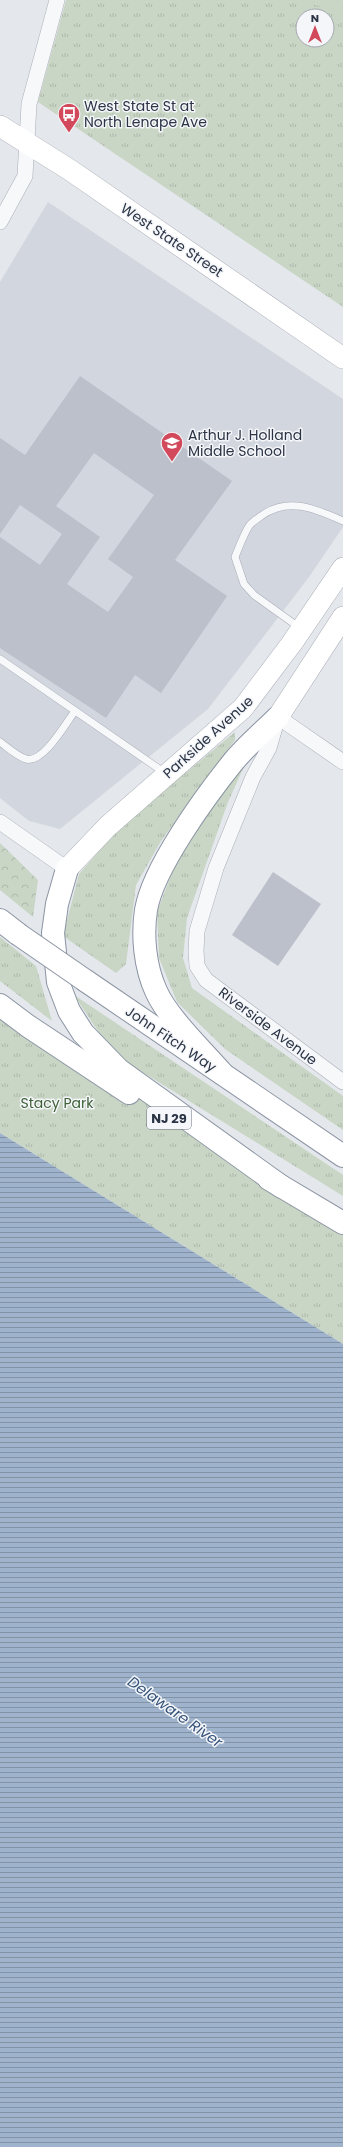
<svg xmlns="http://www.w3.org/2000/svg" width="343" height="2147" viewBox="0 0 343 2147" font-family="Poppins,sans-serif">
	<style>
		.built { fill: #d2d6de }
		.grass { fill: url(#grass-tufts); fill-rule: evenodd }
		.forest { fill: url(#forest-crowns) }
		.pitch { fill: #c9d6c5 }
		.water { fill: url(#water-rules) }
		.building { fill: #bbc0ca; fill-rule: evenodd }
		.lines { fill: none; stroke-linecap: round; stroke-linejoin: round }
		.lane-casing { stroke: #a9aeb7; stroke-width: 8 }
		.street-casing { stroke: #a9aeb7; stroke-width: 16 }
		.secondary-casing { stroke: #a9aeb7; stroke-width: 22 }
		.highway-casing { stroke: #8b94a3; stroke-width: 24 }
		.lane { stroke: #f7f8fa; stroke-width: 7 }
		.street { stroke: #f7f8fa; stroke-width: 15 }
		.secondary { stroke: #fff; stroke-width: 21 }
		.highway { stroke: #fff; stroke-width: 22 }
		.highway-bridge-casing { stroke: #8b94a3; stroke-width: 24; stroke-linecap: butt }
		.highway-bridge { stroke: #fff; stroke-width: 22 }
		.labels { text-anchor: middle; stroke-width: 3; stroke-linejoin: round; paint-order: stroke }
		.shield { fill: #f4f6f9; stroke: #676e7b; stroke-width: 1 }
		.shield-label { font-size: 13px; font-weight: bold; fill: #2b3445 }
		.poi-label { font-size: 14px; fill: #2b3445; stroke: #f4f6f9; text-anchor: start }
		.street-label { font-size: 14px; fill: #2b3445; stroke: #f4f6f9 }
		.park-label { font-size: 14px; fill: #3f6138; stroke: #f4f6f9 }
		.water-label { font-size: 15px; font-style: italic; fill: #34527a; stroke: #f4f6f9 }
	</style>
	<defs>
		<pattern id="grass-tufts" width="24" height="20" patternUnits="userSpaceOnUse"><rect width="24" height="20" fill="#c9d6c5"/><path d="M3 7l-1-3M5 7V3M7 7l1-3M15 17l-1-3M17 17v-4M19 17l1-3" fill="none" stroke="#adb8ab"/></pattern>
		<pattern id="forest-crowns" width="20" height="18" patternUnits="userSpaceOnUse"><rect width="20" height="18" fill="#c9d6c5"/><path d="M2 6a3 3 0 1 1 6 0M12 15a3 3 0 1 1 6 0" fill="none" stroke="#adb8ab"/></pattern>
		<pattern id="water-rules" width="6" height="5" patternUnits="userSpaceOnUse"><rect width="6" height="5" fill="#9fb4cc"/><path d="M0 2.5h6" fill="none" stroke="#8293a7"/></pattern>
	</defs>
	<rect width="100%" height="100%" fill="#e4e7ec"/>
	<polygon class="built" points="48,202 343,399 343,527 309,577 208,709 60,829 29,821 0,798 0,282"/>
	<g class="grass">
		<path d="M66,0H343V307L38,102ZM303,16H327V40H303Z"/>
		<polygon points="235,732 235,740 161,841 136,885 126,964 116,973 63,936 79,874 121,826"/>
		<polygon points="247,760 228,802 187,918 183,958 192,988 343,1096 343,1130 225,1049 177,1002 159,958 157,912 181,849"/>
		<polygon points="0,937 36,966 52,1021 0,981"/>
		<polygon points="74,995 343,1175 343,1196 113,1054"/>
		<polygon points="0,1000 343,1218 343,1344 0,1133"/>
	</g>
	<polygon class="forest" points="0,843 38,880 33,917 0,890"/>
	<polygon class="pitch" points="297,0 343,0 341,12"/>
	<polygon class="water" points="0,1133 343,1344 343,2147 0,2147"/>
	<g class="building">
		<path d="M80,376L232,481L175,560L227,596L161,693L135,675L106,718L0,648V537L40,565L62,534L20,505L0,534V438L25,455ZM94,453L154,495L108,559L133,577L108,612L67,584L100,537L56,506Z"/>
		<polygon points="273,872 321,904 278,966 232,935"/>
	</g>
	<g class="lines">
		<g class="lane-casing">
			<g id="lane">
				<path d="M300,628L254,595L244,584L235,557C239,547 243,536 249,526C252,522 257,519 261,516C288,496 316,509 343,521"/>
				<polyline points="0,659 165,773"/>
				<path d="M0,742C7,747 18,757 26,759C43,764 66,723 75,711"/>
			</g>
		</g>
		<g class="street-casing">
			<g id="street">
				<polyline points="0,222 25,176 29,104 57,0"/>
				<polyline points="343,762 278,717 269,748 253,777 216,868 197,931 196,951 197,966 206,980 343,1082"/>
				<polyline points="0,822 67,869"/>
			</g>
		</g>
		<g class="secondary-casing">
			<g id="secondary">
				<polyline points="0,126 70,170 343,358"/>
				<polyline points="278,717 343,617"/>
				<polyline points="67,869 108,826 243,708 292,643 343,568"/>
			</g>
		</g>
		<g class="highway-casing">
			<g id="highway">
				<polyline points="67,869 57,904 53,933 58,982 69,1011 83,1033 119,1070 282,1187"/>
				<polyline points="0,920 18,934"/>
				<polyline points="86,981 343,1156"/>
				<polyline points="0,1005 28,1026 129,1093"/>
				<path d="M222,1073C202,1050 168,1018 156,991C145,967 142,936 146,910C153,868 205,797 233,762C246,746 263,732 278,717"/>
				<polyline points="269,1179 343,1223"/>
			</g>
		</g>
		<use href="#lane" class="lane"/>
		<use href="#street" class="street"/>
		<use href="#secondary" class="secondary"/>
		<use href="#highway" class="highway"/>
		<g class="highway-bridge-casing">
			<polyline id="highway-bridge" points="18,934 86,981"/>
		</g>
		<use href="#highway-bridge" class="highway-bridge"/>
	</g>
	<defs>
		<g id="bus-pin" transform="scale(1.15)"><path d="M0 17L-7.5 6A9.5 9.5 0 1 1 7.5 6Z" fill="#d1495b" stroke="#f4f6f9"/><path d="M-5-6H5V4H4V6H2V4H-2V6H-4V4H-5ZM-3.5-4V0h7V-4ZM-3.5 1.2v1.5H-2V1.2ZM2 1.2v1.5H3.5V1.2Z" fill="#fff"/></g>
		<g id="school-pin" transform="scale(1.15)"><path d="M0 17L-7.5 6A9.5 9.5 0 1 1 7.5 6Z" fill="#d1495b" stroke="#f4f6f9"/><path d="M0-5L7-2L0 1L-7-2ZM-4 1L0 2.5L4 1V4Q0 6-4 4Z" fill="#fff"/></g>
	</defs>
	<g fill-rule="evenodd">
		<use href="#bus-pin" x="69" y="114"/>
		<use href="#school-pin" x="172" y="443"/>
	</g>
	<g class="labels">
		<rect class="shield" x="147" y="1107" width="44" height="22" rx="3"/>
		<g class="shield-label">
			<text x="169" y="1123">NJ 29</text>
		</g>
		<g class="poi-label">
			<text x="84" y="111">West State St at<tspan x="84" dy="16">North Lenape Ave</tspan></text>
			<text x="188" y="440">Arthur J. Holland<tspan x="188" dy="16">Middle School</tspan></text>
		</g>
		<g class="street-label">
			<text transform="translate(172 240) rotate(34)" y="5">West State Street</text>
			<text transform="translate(208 737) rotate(-42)" y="5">Parkside Avenue</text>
			<text transform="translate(268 1026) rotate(37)" y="5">Riverside Avenue</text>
			<text transform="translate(171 1039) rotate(34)" y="5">John Fitch Way</text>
		</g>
		<g class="park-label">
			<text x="57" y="1108">Stacy Park</text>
		</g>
		<g class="water-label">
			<text transform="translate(175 1712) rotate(35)" y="5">Delaware River</text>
		</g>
	</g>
	<g transform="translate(315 28)"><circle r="19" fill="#f4f6f9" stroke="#a4a8b1"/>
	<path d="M0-3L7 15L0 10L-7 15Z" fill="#d1495b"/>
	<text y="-6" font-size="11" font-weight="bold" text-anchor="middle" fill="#2b3445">N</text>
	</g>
</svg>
